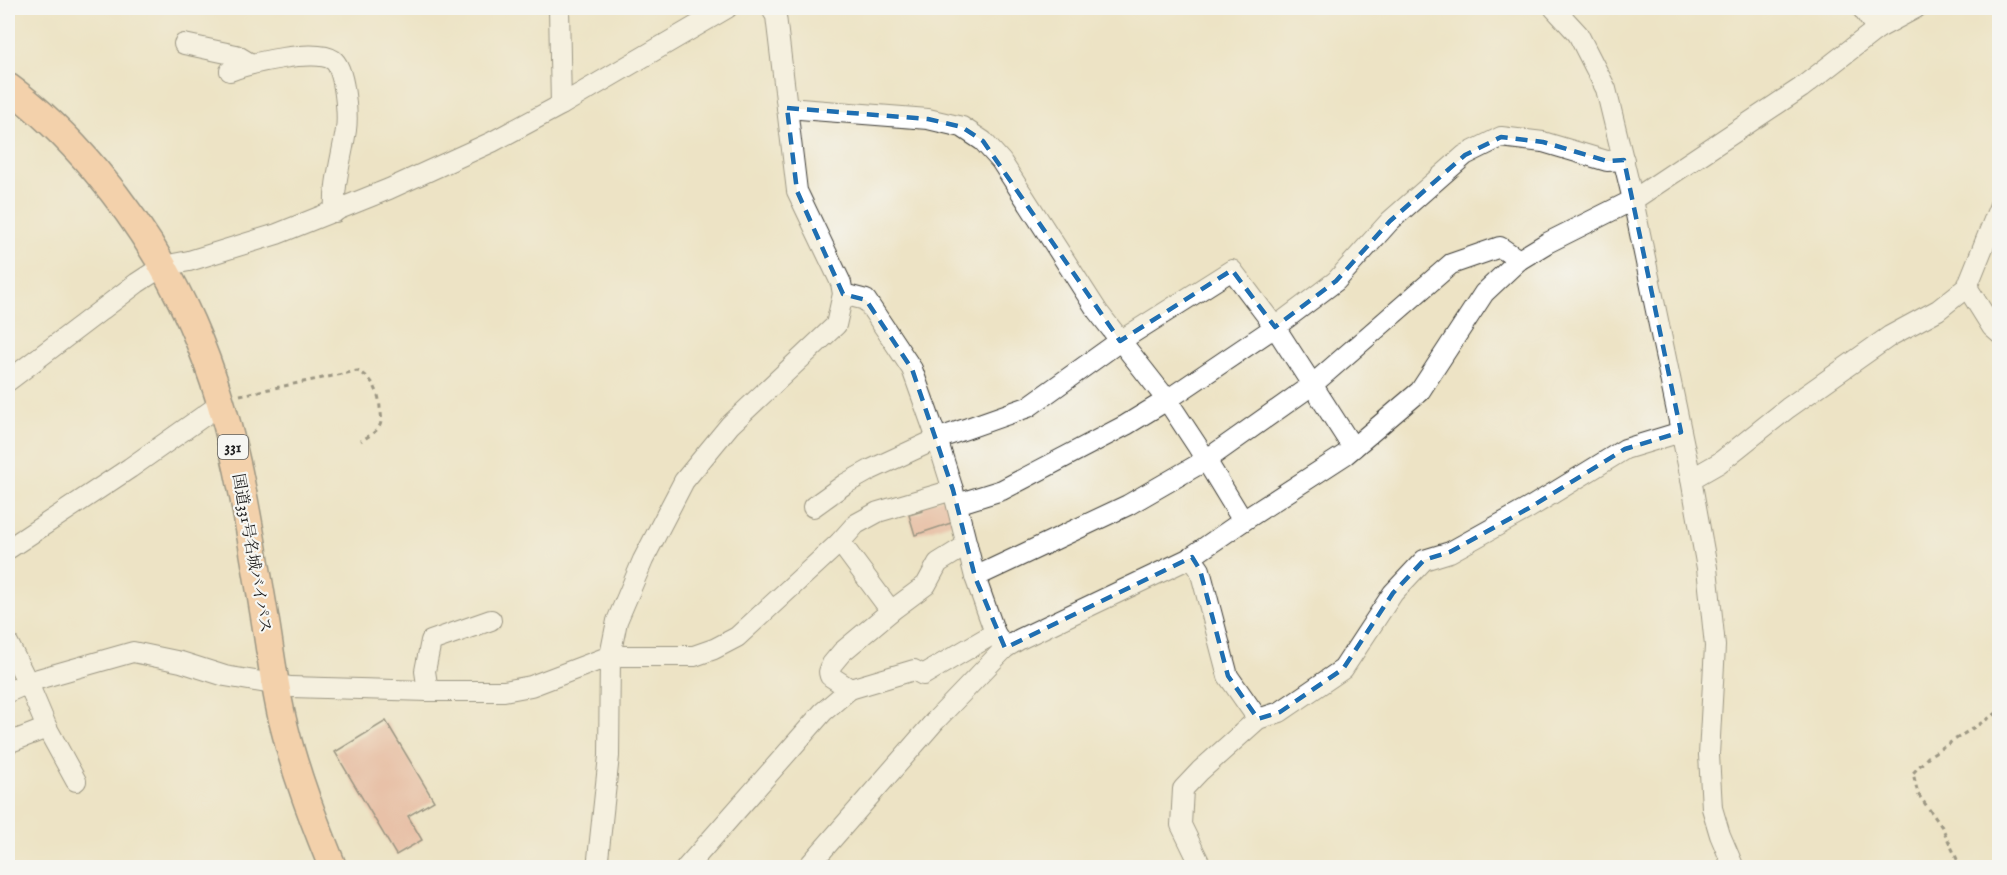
<svg xmlns="http://www.w3.org/2000/svg" width="2007" height="875" viewBox="0 0 2007 875" font-family="'IM FELL English','Noto Serif JP',serif">
	<style>
		.building { fill: #e29785 }
		.lines { fill: none; stroke-linecap: round; stroke-linejoin: round }
		.minor-casing { stroke: #3b3a35; stroke-width: 22 }
		.highway-casing { stroke: #3b3a35; stroke-width: 30 }
		.path { stroke: #3b3a35; stroke-width: 3; stroke-dasharray: 4.5 4.5; stroke-linecap: butt }
		.minor { stroke: #fff; stroke-width: 20 }
		.highway { stroke: #fbbb8d; stroke-width: 27 }
		.marked { fill: none; stroke: #1f6fb2; stroke-width: 4.5; stroke-dasharray: 12 8; stroke-linejoin: round }
		.labels { text-anchor: middle; stroke-width: 4.5; stroke-linejoin: round; paint-order: stroke }
		.shield { fill: #f6f6f2; stroke: #5d5d5c; stroke-width: 1.5 }
		.shield-label { font-size: 15px; font-weight: bold; fill: #1c1c1c }
		.street-label { font-size: 16px; fill: #1c1c1c; stroke: #f6f6f2 }
	</style>
	<rect width="100%" height="100%" fill="#f6f6f2"/>
	<filter id="ink" filterUnits="userSpaceOnUse"><feTurbulence type="fractalNoise" baseFrequency=".0167" numOctaves="2"/><feDisplacementMap in="SourceGraphic" scale="12" xChannelSelector="R" yChannelSelector="G"/><feConvolveMatrix kernelMatrix="1 2 1 2 8 2 1 2 1" color-interpolation-filters="sRGB"/></filter>
	<filter id="wash" filterUnits="userSpaceOnUse"><feTurbulence type="fractalNoise" baseFrequency=".008" numOctaves="4" result="noise"/><feDisplacementMap in="SourceGraphic" scale="24" xChannelSelector="R" yChannelSelector="G"/><feGaussianBlur stdDeviation="1.35" result="paint"/><feColorMatrix in="noise" values="0 0 0 0 0 0 0 0 0 0 0 0 0 0 0 0 0 1.4 0 .05"/><feComposite in="paint" operator="in"/></filter>
	<g filter="url(#wash)">
		<rect width="100%" height="100%" fill="#ede3c5"/>
		<g id="blocks">
			<g class="building">
				<polygon points="946,497 954,522 915,535 909,515 923,511 921,505"/>
				<polygon points="386,721 434,801 408,816 422,840 396,855 335,752"/>
			</g>
		</g>
	</g>
	<g filter="url(#ink)">
		<use href="#blocks" fill-opacity="0" stroke="#3b3a35" stroke-width="1.5"/>
		<g class="lines">
			<g class="minor-casing">
				<g id="minor">
					<polyline points="559,8 561,105"/>
					<polyline points="1554,8 1578,34 1606,89 1633,200 1691,479 1707,568 1715,646 1709,755 1712,808 1720,835 1734,868"/>
					<polyline points="1862,8 1877,29"/>
					<polyline points="184,44 236,55 251,64"/>
					<path d="M230,71C250,63 316,48 333,60C345,68 348,116 346,130C342,157 333,185 335,212"/>
					<polyline points="787,108 928,119 962,127 983,141 1001,161 1098,312 1167,400 1198,447 1243,521"/>
					<polyline points="1967,287 1992,327 2000,334"/>
					<polyline points="843,294 866,300 912,369 937,439 953,490 975,577 995,633 1005,648"/>
					<polyline points="8,381 137,283 163,266 189,261 277,234 389,189 492,142 561,105 727,8"/>
					<polyline points="1691,479 1719,463 1788,408 1890,336 1938,310 1967,287 2000,205"/>
					<polyline points="957,504 1002,490 1126,425 1167,400 1275,327 1336,281 1390,221 1465,155 1501,137 1543,142 1607,161 1624,160"/>
					<polyline points="813,507 845,484 870,470 937,439 1028,407 1120,341 1232,270 1275,327 1353,448"/>
					<polyline points="840,542 891,611"/>
					<polyline points="967,545 938,563 926,585 891,611 842,652 832,664 829,672 830,676 850,689 914,670 923,675 995,633"/>
					<polyline points="8,549 130,468 222,403"/>
					<polyline points="1191,557 1200,570 1228,676 1258,719"/>
					<polyline points="975,577 1128,505 1206,460 1312,385 1451,264 1500,247 1519,260"/>
					<polyline points="8,643 28,683 47,728"/>
					<polyline points="428,691 425,671 431,641 491,620"/>
					<polyline points="8,692 38,679 133,652 181,662 225,676 291,687 428,691 504,691 531,686 610,656 694,656 714,649 737,637 840,542 856,524 878,512 953,490"/>
					<polyline points="8,743 47,728 76,781"/>
					<polyline points="597,868 609,756 610,656 617,621 643,560 684,481 730,425 836,325 843,294 841,283 797,191 776,16 771,8"/>
					<polyline points="686,868 823,712 850,689"/>
					<polyline points="807,868 935,721 1005,648 1020,639 1188,559 1243,521 1346,454 1420,391 1484,293 1519,260 1547,243 1633,200 1801,88 1877,29 1916,8"/>
					<polyline points="1202,868 1181,825 1183,789 1200,771 1258,719 1280,712 1343,669 1393,593 1424,560 1450,552 1529,508 1625,449 1681,432"/>
				</g>
			</g>
			<g class="highway-casing">
				<path id="highway" d="M8,87C41,111 70,140 96,171C178,268 219,370 243,494C251,535 258,577 265,619C271,655 275,691 284,726C296,775 314,821 333,868"/>
			</g>
			<g class="path">
				<path d="M240,395L357,371C373,377 379,392 380,408C381,412 382,418 381,422C379,432 368,436 361,441"/>
				<polyline points="1961,868 1942,827 1918,794 1913,773 1929,756 2000,711"/>
			</g>
			<use href="#minor" class="minor"/>
			<use href="#highway" class="highway"/>
		</g>
	</g>
	<path d="M0 0H2007V875H0ZM787,108L928,119L962,127L983,141L1120,341L1232,270L1275,327L1336,281L1390,221L1465,155L1501,137L1543,142L1607,161L1624,160L1681,432L1625,449L1529,508L1450,552L1424,560L1393,593L1343,669L1280,712L1258,719L1228,676L1200,570L1192,557L1005,648L975,577L953,490L912,369L866,300L843,294L797,191Z" fill="#ede3c5" fill-opacity=".55" fill-rule="evenodd"/>
	<path class="marked" d="M787,108L928,119L962,127L983,141L1120,341L1232,270L1275,327L1336,281L1390,221L1465,155L1501,137L1543,142L1607,161L1624,160L1681,432L1625,449L1529,508L1450,552L1424,560L1393,593L1343,669L1280,712L1258,719L1228,676L1200,570L1192,557L1005,648L975,577L953,490L912,369L866,300L843,294L797,191Z"/>
	<g class="labels">
		<rect class="shield" x="218" y="435" width="30" height="24" rx="4.5"/>
		<g class="shield-label">
			<text x="233" y="452">331</text>
		</g>
		<g class="street-label">
			<text transform="translate(253 553) rotate(80)" y="6">国道331号名城バイパス</text>
		</g>
	</g>
	<rect width="2007" height="875" fill="none" stroke="#f6f6f2" stroke-width="30"/>
</svg>
